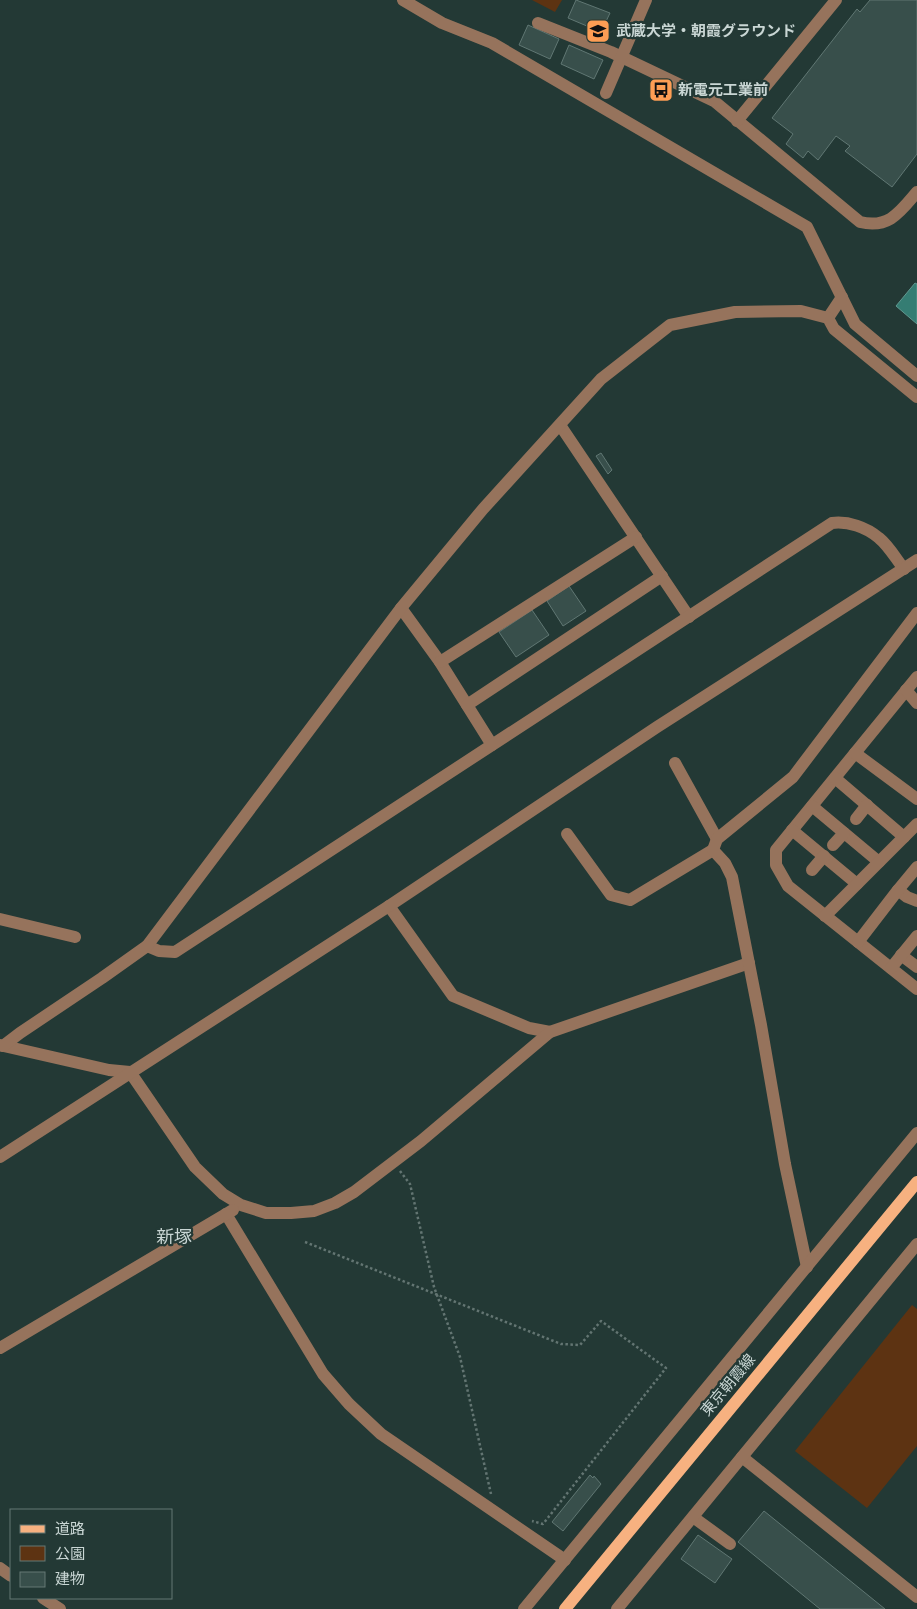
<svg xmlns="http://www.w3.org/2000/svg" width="917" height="1609" viewBox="0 0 917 1609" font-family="'Fira Sans Condensed','Noto Sans JP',sans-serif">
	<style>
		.green { fill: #5d3312 }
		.water { fill: #357d73; stroke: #619890 }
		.building { fill: #384f4b; stroke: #607773 }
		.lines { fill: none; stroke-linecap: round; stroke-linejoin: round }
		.path { stroke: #637572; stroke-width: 2.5; stroke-dasharray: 2.5 2.5; stroke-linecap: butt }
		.minor { stroke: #96735c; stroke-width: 12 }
		.major { stroke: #f7b180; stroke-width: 12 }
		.labels { text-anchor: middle; stroke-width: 4.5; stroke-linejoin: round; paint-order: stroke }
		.poi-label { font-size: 15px; font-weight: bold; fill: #c9d6d4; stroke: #233935; text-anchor: start }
		.street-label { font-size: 15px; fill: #c9d6d4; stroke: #233935 }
		.quarter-label { font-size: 18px; fill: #c9d6d4; stroke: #233935 }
	</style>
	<rect width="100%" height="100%" fill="#233935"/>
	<g class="green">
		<polygon points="532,0 562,0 555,12"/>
		<polygon points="912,1305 917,1309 917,1446 867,1508 795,1451"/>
	</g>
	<polygon class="water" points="915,283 917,284 917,324 896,306"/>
	<g class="building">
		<polygon points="576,0 610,13 601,32 568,18"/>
		<polygon points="870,0 917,0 917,154 892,187 845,151 850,146 836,136 818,160 808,151 803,158 786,144 793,134 772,118 857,9 860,12"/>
		<polygon points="528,25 559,39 550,59 519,45"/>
		<polygon points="569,45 603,60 594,79 561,64"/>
		<polygon points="601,453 612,470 608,474 596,456"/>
		<polygon points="569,586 586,611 563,626 547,601"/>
		<polygon points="532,610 549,635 516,657 499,632"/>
		<polygon points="590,1475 593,1478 594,1476 601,1484 563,1531 552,1522"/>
		<polygon points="764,1511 885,1609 820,1609 738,1542"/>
		<polygon points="698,1535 732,1559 715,1583 681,1559"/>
	</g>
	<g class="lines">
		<g class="path">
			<polyline points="400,1171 410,1184 434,1287 460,1357 491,1494"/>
			<polyline points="305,1242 561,1344 580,1345 601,1321 666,1368 543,1524 532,1521"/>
		</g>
		<g class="minor">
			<polyline points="403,0 442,23 492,43 807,227 855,324 917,376"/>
			<path d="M538,23L611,52L714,101L860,222C889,229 900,212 917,192"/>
			<polyline points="606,93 646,0"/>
			<polyline points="737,121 836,0"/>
			<polyline points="828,318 842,297"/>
			<polyline points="560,425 689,617"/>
			<polyline points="401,608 440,662 492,745"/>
			<polyline points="440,662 636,537"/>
			<polyline points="917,677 776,850 776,865 788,886 917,989"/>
			<polyline points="906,690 917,703"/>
			<polyline points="467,705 662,576"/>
			<polyline points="855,753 917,799"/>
			<polyline points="675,763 717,839"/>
			<polyline points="835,778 904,837"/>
			<polyline points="812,806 879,862"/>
			<polyline points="856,819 867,805"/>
			<polyline points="792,830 857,884"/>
			<polyline points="567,834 611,895 630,900 713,850"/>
			<polyline points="833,845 844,833"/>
			<polyline points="812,870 824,856"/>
			<polyline points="898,890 907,897 917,901"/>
			<polyline points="389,906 453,996 529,1028 550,1032"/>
			<polyline points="825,916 917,824"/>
			<polyline points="0,919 75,937"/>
			<polyline points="858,942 898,890 917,867"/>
			<path d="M147,946L159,951L175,952L832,523C848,521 866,527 879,538C889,546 896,559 904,569"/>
			<polyline points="901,955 917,967"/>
			<polyline points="891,968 917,936"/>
			<polyline points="0,1045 109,1070 130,1072 195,1167 223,1194 241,1205 266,1213 291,1213 314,1211 335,1203 354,1192 421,1141 550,1032 749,963"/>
			<polyline points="3,1046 20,1033 102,978 147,946 401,608 483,509 601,379 670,325 735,312 801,311 828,318 834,329 917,397"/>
			<polyline points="0,1157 389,906 657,727 917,560"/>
			<polyline points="226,1214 323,1374 349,1404 381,1434 565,1560"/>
			<polyline points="807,1267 785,1164 761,1025 732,877 725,863 713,850 717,839 793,777 917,613"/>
			<polyline points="0,1348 233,1210"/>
			<polyline points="742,1457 917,1597"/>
			<polyline points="693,1517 730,1544"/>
			<polyline points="0,1568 11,1576"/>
			<polyline points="43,1598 60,1609"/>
			<polyline points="524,1609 917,1133"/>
			<polyline points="617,1609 917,1244"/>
		</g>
		<polyline class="major" points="565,1609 917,1182"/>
	</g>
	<defs>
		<g id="university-square" transform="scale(1.25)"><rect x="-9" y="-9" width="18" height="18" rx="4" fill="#fd9d54" stroke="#233935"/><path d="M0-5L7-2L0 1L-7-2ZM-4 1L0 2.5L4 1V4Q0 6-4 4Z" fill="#111"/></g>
		<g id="bus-square" transform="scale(1.25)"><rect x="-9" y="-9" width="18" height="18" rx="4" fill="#fd9d54" stroke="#233935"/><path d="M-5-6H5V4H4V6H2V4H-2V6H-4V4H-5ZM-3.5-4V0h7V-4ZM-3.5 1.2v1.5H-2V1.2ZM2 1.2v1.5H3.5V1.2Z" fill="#111"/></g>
	</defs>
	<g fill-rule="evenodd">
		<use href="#university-square" x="598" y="31"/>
		<use href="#bus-square" x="661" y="90"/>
	</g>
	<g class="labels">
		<g class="poi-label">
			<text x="616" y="36">武蔵大学・朝霞グラウンド</text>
			<text x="678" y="95">新電元工業前</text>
		</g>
		<g class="street-label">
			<text transform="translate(728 1385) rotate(-50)" y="5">東京朝霞線</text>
		</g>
		<g class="quarter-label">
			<text x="174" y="1243">新塚</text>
		</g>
	</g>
	<rect x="10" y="1509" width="162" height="90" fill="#233935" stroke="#657875"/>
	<rect x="20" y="1525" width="25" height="8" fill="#f7b180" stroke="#657875"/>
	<text x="55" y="1534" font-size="15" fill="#c9d6d4">道路</text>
	<rect x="20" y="1546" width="25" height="15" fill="#5d3312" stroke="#657875"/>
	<text x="55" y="1559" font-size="15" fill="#c9d6d4">公園</text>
	<rect x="20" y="1572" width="25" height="15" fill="#384f4b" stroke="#657875"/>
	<text x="55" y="1584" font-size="15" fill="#c9d6d4">建物</text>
</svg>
